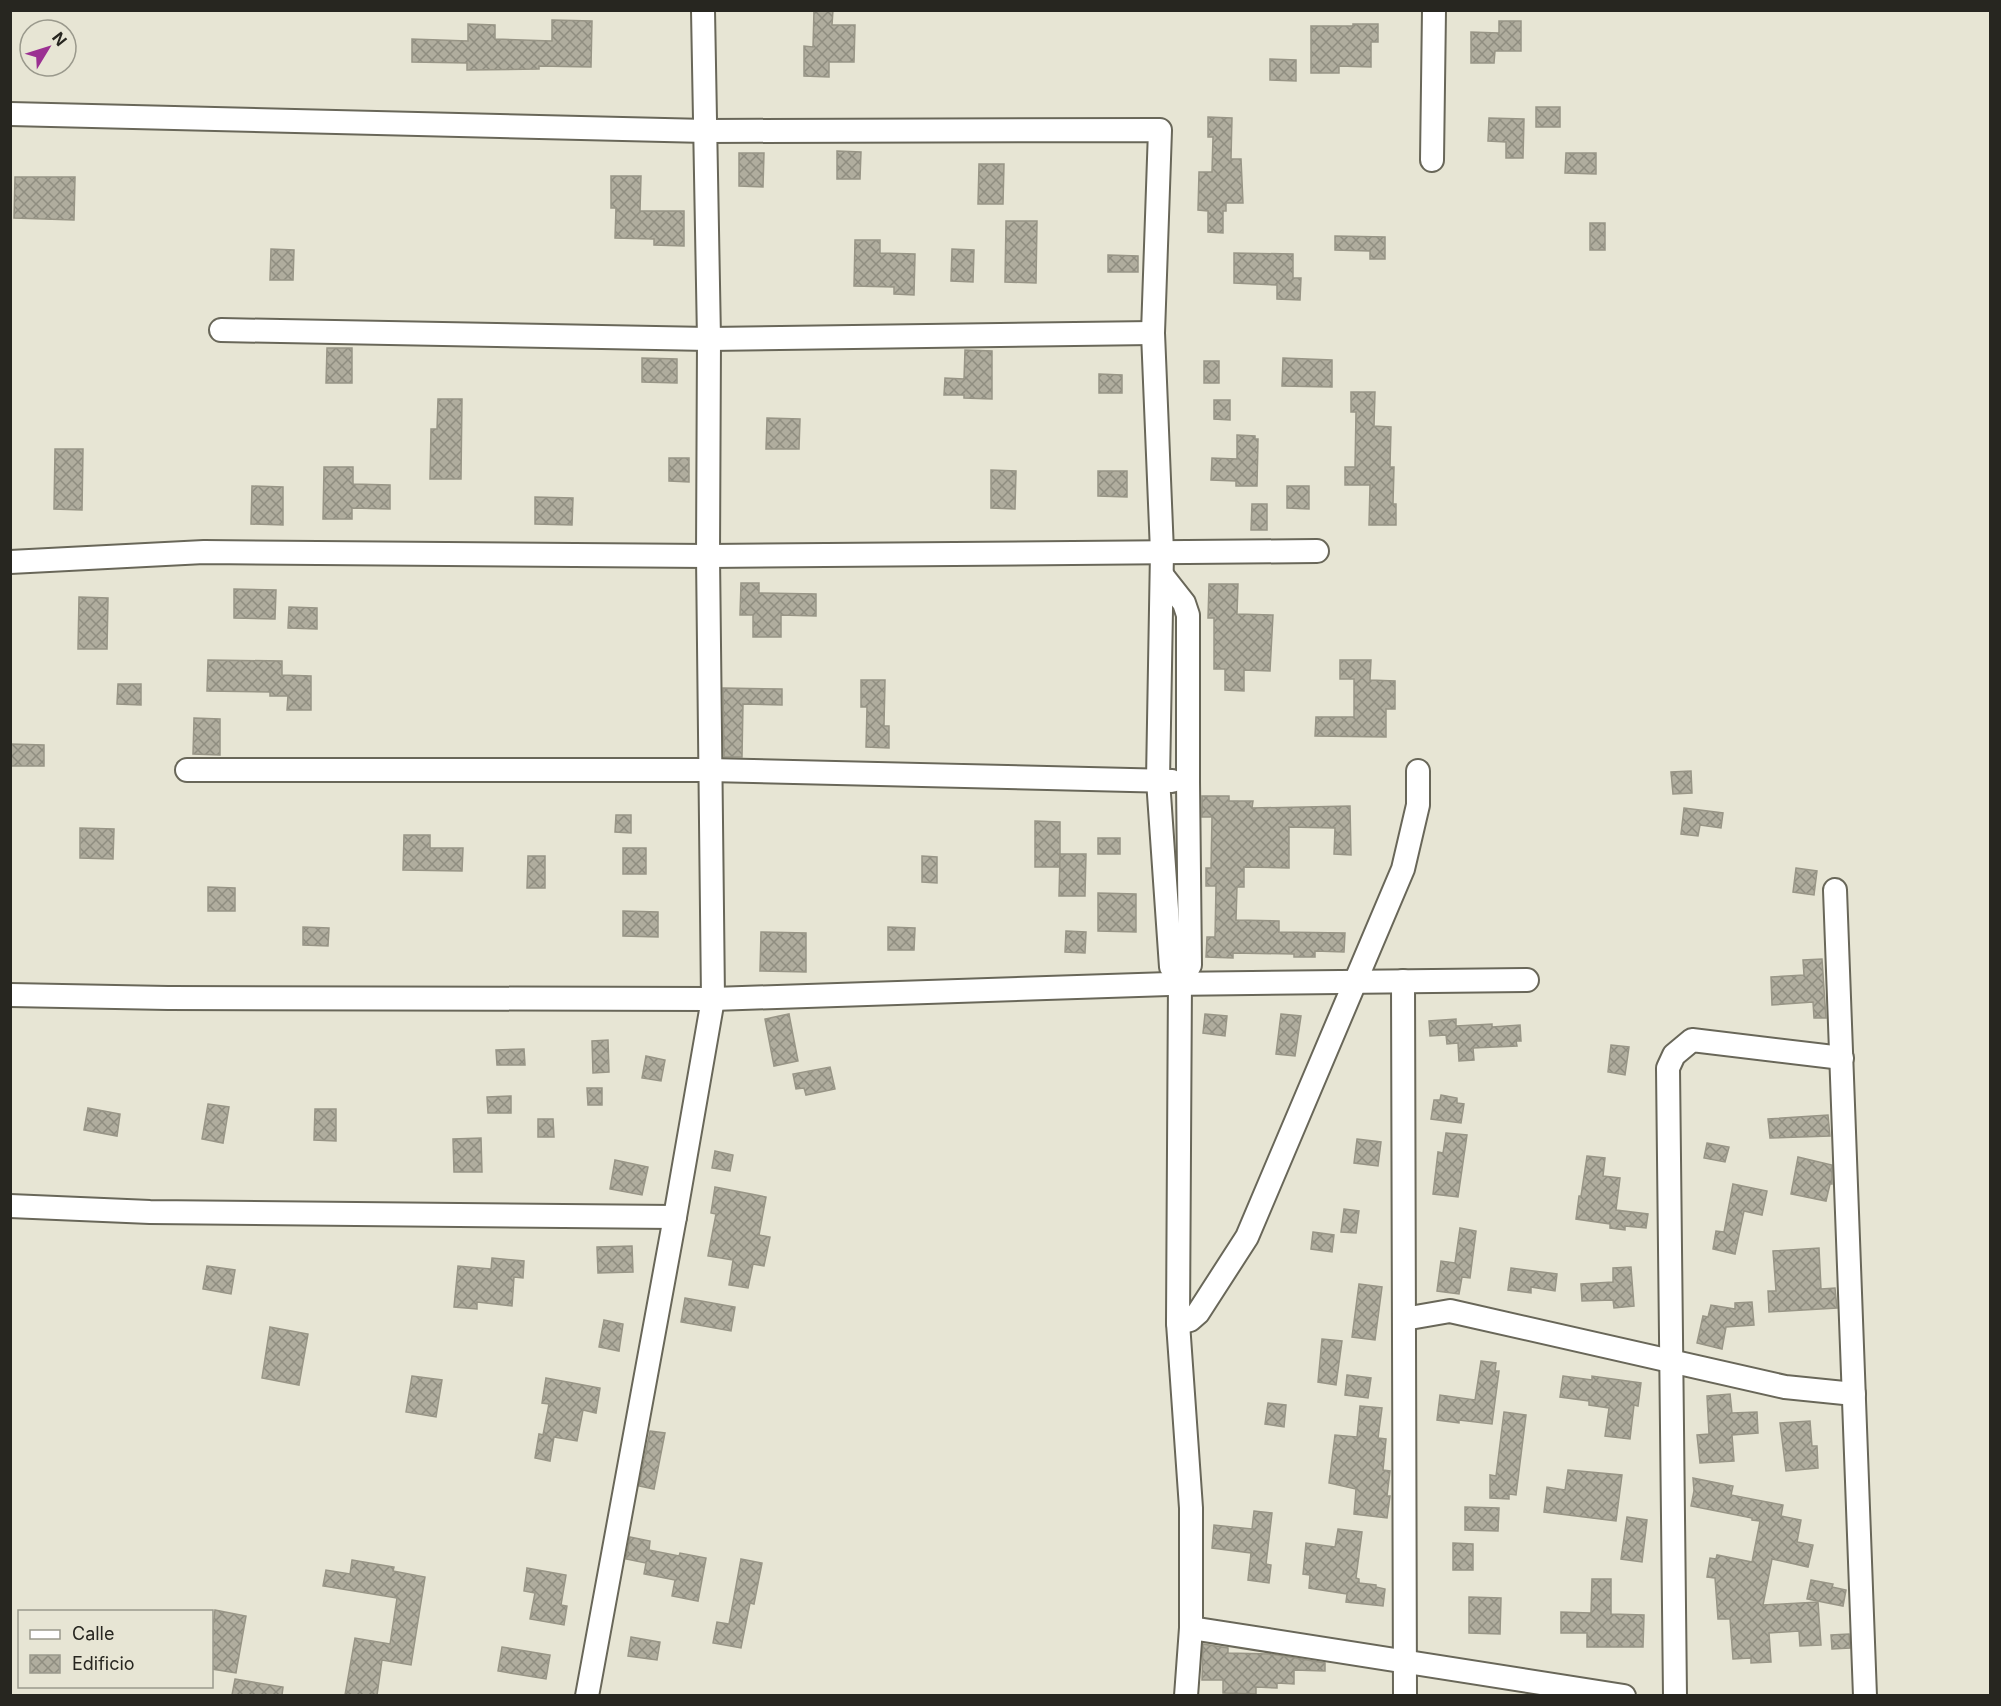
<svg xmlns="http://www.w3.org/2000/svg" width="2001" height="1706" viewBox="0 0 2001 1706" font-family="Inter,sans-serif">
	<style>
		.building { fill: url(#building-cross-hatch); stroke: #989586; stroke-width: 1.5 }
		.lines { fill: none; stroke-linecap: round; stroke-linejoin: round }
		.street-casing { stroke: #696759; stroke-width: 26 }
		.street { stroke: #fff; stroke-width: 22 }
	</style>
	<defs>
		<pattern id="building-cross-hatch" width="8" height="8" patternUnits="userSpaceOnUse" patternTransform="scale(1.5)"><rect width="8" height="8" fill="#b0ad9e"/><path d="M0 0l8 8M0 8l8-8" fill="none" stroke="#8f8d80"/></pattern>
	</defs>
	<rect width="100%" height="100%" fill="#e7e5d4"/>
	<g class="building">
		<polygon points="814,10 833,10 832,25 855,25 854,62 829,62 829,77 804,76 804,46 813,47"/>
		<polygon points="552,20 592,21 591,67 539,66 539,69 467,70 467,63 412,62 412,39 468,41 468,24 495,25 495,39 552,41"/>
		<polygon points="1499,21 1521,21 1521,51 1495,51 1494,63 1471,63 1471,32 1499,33"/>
		<polygon points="1353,24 1378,24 1378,42 1371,42 1371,67 1339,66 1339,73 1311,73 1311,26 1353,26"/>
		<polygon points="1270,59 1296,60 1296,81 1270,80"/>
		<rect x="1536" y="107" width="24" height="20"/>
		<polygon points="1208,117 1232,118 1231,159 1241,159 1243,203 1226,203 1226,211 1223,211 1223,233 1208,232 1208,211 1198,210 1199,172 1212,172 1213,137 1208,137"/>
		<polygon points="1489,118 1524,119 1523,158 1506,158 1506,142 1488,141"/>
		<polygon points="837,151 861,152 860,179 837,179"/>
		<polygon points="739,153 764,153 763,187 739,186"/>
		<polygon points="1566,153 1596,153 1596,174 1565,173"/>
		<polygon points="979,164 1004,164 1003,204 978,204"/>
		<polygon points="611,176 641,176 640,211 684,211 684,246 654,245 654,239 615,238 616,208 611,208"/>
		<polygon points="15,177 75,177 74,220 14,218"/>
		<polygon points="1006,221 1037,221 1036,283 1005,282"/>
		<rect x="1590" y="223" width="15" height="27"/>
		<polygon points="1335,236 1385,237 1385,259 1370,259 1370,251 1335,250"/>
		<polygon points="855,240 880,240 880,253 915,254 914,295 894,294 894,287 854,286"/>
		<polygon points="271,249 294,250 293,280 270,280"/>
		<polygon points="952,249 974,250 973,282 951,281"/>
		<polygon points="1234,253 1293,254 1293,278 1301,278 1300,300 1277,299 1277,285 1234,283"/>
		<polygon points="1108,255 1138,256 1138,272 1108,272"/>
		<polygon points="327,348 352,348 352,383 326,383"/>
		<polygon points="965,350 992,351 992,399 964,398 964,395 944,395 945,378 964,379"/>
		<polygon points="642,358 677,359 677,383 642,382"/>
		<polygon points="1283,358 1332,360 1332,387 1282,386"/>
		<rect x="1204" y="361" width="15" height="22"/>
		<polygon points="1099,374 1122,375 1122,393 1099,393"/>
		<polygon points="1351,392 1375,392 1374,426 1391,427 1390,467 1394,467 1393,504 1396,504 1396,525 1369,525 1370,485 1345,485 1345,467 1355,467 1356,412 1351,412"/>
		<polygon points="438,399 462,399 461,479 430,479 431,429 437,429"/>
		<polygon points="1214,400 1230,400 1230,420 1214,419"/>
		<polygon points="767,418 800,419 799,449 766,449"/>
		<polygon points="1237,435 1255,436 1255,439 1258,439 1257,486 1236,486 1236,481 1211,480 1212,458 1237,459"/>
		<polygon points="55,449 83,449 82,510 54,509"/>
		<polygon points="669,458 689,458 689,482 669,481"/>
		<polygon points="324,467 353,467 353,484 390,485 390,509 352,508 352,519 323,519"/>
		<polygon points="991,470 1016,471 1015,509 991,508"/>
		<polygon points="1098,471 1127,471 1127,497 1098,496"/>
		<polygon points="252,486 283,487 283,525 251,524"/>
		<polygon points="1287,486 1309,486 1309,509 1287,508"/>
		<polygon points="535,497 573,498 572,525 535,524"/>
		<polygon points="1252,504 1267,504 1267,530 1251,530"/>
		<polygon points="741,583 759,583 759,593 816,594 816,616 781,615 781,637 753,637 753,615 740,615"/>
		<polygon points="1209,584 1238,584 1237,614 1273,615 1270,671 1244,670 1244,691 1225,690 1225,669 1214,669 1214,618 1208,618"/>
		<polygon points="234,589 276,590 275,619 234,618"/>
		<polygon points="79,597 108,598 107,649 78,649"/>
		<polygon points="289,607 317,608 317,629 288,628"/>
		<polygon points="208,660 282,661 282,675 311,676 311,710 287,710 288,696 270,696 270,692 207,691"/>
		<polygon points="1340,660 1371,660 1370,680 1395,681 1395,709 1386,709 1386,737 1315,736 1316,717 1354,717 1354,679 1340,679"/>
		<polygon points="861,680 885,680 884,726 889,726 889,748 866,747 867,707 861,707"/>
		<polygon points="118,684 141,684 141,705 117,704"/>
		<polygon points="723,688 782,689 782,705 743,704 742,757 724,757"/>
		<polygon points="194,718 220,719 220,755 193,754"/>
		<polygon points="10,744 44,745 44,766 10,766"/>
		<polygon points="1691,771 1692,793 1673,794 1671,772"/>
		<polygon points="1202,796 1229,796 1229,801 1253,801 1252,808 1350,806 1351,855 1334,854 1335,828 1289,827 1289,868 1244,867 1244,887 1237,887 1236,920 1279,921 1279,932 1345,933 1344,952 1315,951 1315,957 1294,957 1294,954 1233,953 1233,958 1206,957 1207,937 1215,937 1216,886 1206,886 1206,868 1211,868 1212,817 1202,817"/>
		<polygon points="1684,808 1723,813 1721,828 1700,825 1698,836 1681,834"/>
		<polygon points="616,815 631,815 631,833 615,832"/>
		<polygon points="1035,821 1060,822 1060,867 1035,867"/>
		<polygon points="80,828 114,829 113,859 80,858"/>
		<polygon points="404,835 430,835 430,848 463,848 462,871 403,870"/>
		<rect x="1098" y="838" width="22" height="16"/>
		<rect x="623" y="848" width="23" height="26"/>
		<polygon points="1060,854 1086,854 1085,896 1059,896"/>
		<polygon points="528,856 545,856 545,888 527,888"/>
		<polygon points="922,856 937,857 937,883 922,882"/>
		<polygon points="1796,868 1817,871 1814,895 1793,892"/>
		<polygon points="208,887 235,888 235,911 208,911"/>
		<polygon points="1098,893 1136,894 1136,932 1098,931"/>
		<polygon points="623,911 658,912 658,937 623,936"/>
		<polygon points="303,927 329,928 328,946 303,945"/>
		<polygon points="888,927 915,928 914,950 888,950"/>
		<polygon points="1066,931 1086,932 1085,953 1065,952"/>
		<polygon points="761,932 806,933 806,972 760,971"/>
		<polygon points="1822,959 1826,1018 1814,1018 1813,1002 1772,1005 1771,977 1804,975 1803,960"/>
		<polygon points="789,1014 798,1061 774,1066 765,1019"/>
		<polygon points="1205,1014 1227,1016 1225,1036 1203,1033"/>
		<polygon points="1281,1014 1301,1016 1295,1056 1276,1054"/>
		<polygon points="1456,1019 1456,1026 1492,1024 1492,1027 1520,1025 1521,1041 1516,1041 1517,1046 1473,1048 1474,1060 1459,1061 1458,1043 1447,1044 1446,1035 1430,1036 1429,1021"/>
		<polygon points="608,1040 609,1072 593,1073 592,1041"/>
		<polygon points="1611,1045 1629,1047 1625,1075 1608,1072"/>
		<polygon points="524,1049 525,1065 497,1065 496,1050"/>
		<polygon points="646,1056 665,1060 661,1081 642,1078"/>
		<polygon points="830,1067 835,1089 806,1095 804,1088 796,1089 793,1074"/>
		<polygon points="587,1088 602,1088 602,1105 588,1105"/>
		<polygon points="1441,1095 1457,1098 1457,1103 1464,1104 1461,1123 1431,1119 1434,1100 1440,1100"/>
		<polygon points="511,1096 511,1113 488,1113 487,1097"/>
		<polygon points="208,1104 229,1107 223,1143 202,1139"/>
		<polygon points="88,1108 120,1114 117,1136 84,1130"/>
		<polygon points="315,1109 336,1109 336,1141 314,1140"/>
		<polygon points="1828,1115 1830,1136 1770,1138 1768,1119"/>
		<polygon points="538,1119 553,1119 554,1137 538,1137"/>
		<polygon points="1446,1133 1467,1135 1458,1197 1433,1194 1438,1152 1443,1153"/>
		<polygon points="481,1138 482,1172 454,1172 453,1139"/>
		<polygon points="1357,1139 1381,1142 1378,1166 1354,1163"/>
		<polygon points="1707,1143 1729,1147 1725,1162 1704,1158"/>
		<polygon points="715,1151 733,1155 730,1171 712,1168"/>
		<polygon points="1587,1156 1605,1158 1603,1176 1620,1178 1616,1210 1648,1214 1646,1228 1625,1226 1625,1230 1610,1228 1610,1224 1576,1219 1579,1196 1581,1196"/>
		<polygon points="1798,1157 1832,1165 1832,1184 1830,1184 1826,1201 1791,1194"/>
		<polygon points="615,1160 648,1167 642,1195 610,1189"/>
		<polygon points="1733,1184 1767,1191 1762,1215 1744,1211 1735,1254 1713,1249 1716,1231 1724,1232"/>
		<polygon points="715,1187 766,1197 759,1235 770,1237 764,1266 753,1264 748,1288 729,1285 733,1260 708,1256 716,1214 711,1213"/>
		<polygon points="1344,1209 1359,1211 1356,1233 1341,1232"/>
		<polygon points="1460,1228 1476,1231 1470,1278 1462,1277 1459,1294 1437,1291 1441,1261 1455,1263"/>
		<polygon points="1313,1232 1334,1235 1332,1252 1311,1249"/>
		<polygon points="632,1246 633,1272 598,1273 597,1247"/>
		<polygon points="1819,1248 1821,1289 1835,1288 1837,1308 1769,1312 1768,1291 1776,1291 1773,1251"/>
		<polygon points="492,1258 524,1261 523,1278 514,1277 512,1306 477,1302 477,1309 454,1307 458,1266 491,1269"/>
		<polygon points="207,1266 235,1270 231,1294 203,1289"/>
		<polygon points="1631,1267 1634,1306 1614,1308 1613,1300 1582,1301 1581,1284 1613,1282 1613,1268"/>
		<polygon points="1511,1268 1557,1274 1555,1291 1531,1287 1531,1293 1508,1290"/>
		<polygon points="1359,1284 1382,1287 1375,1340 1352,1337"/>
		<polygon points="685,1298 735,1307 731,1331 681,1322"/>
		<polygon points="1752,1302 1754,1325 1726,1327 1722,1349 1697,1343 1703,1316 1708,1317 1711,1305 1735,1309 1735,1303"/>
		<polygon points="604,1320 623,1324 619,1351 599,1347"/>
		<polygon points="270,1327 308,1334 299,1385 262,1378"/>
		<polygon points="1322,1339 1342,1341 1336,1385 1318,1382"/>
		<polygon points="1481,1361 1496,1363 1495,1371 1499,1371 1492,1424 1459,1420 1459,1423 1437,1420 1440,1395 1475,1400"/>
		<polygon points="1347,1375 1371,1378 1368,1398 1345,1395"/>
		<polygon points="412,1376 442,1380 436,1417 406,1412"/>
		<polygon points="1563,1376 1592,1380 1592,1376 1641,1383 1638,1406 1634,1405 1630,1439 1605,1436 1609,1408 1589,1405 1589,1401 1560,1397"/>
		<polygon points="546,1378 600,1388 596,1413 583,1410 577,1441 554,1437 550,1461 535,1458 539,1434 548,1436 543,1435 549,1404 542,1403"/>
		<polygon points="1730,1394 1732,1413 1757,1412 1758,1433 1732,1435 1734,1461 1700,1463 1697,1435 1709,1434 1707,1396"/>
		<polygon points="1268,1403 1286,1405 1284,1427 1265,1424"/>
		<polygon points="1360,1406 1382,1408 1378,1438 1386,1439 1383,1470 1390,1471 1387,1496 1390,1496 1387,1518 1354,1514 1356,1489 1329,1483 1335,1435 1357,1437"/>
		<polygon points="1504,1412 1526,1415 1516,1495 1509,1494 1509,1499 1490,1498 1490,1475 1496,1476"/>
		<polygon points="1810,1421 1812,1446 1817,1446 1818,1468 1786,1471 1780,1423"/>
		<polygon points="650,1431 665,1433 654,1489 639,1486"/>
		<polygon points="1568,1470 1622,1475 1616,1521 1544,1512 1547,1487 1565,1490"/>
		<polygon points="1693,1478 1733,1486 1731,1495 1783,1505 1781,1516 1801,1520 1797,1542 1813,1545 1808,1567 1772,1559 1763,1605 1818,1602 1821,1645 1800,1646 1799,1631 1769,1633 1771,1662 1751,1663 1751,1658 1733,1659 1730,1619 1718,1619 1715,1578 1707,1577 1710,1558 1716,1559 1717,1555 1752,1562 1760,1521 1752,1520 1752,1518 1691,1506 1694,1491"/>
		<polygon points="1465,1507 1499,1508 1498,1531 1465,1530"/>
		<polygon points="1254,1511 1272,1513 1266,1564 1271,1565 1269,1583 1248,1580 1251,1553 1212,1548 1214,1525 1252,1529"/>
		<polygon points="1627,1517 1647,1520 1642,1562 1621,1559"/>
		<polygon points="1338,1529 1362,1532 1356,1578 1359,1579 1359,1583 1376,1585 1376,1587 1385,1589 1383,1606 1346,1602 1347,1594 1309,1588 1310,1575 1303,1574 1306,1543 1335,1547"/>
		<polygon points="630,1537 650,1541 649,1550 679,1556 680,1553 706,1558 698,1601 672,1596 675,1580 644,1574 646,1563 626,1559"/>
		<polygon points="1453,1543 1473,1544 1473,1570 1453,1570"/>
		<polygon points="741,1559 762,1563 754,1604 750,1603 741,1648 713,1643 717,1622 729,1624"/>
		<polygon points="352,1560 394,1567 393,1571 425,1577 411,1665 382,1660 377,1695 345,1695 355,1638 390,1644 397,1598 323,1586 326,1570 350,1574"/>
		<polygon points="527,1568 566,1575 561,1605 567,1606 564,1625 530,1619 535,1593 524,1591"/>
		<polygon points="1592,1579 1611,1579 1611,1614 1644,1615 1643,1647 1587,1647 1587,1633 1561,1633 1561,1612 1591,1613"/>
		<polygon points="1811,1580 1833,1584 1832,1587 1846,1590 1843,1606 1807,1599"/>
		<polygon points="1469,1597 1501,1598 1500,1634 1469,1633"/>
		<polygon points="215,1610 246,1616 236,1673 212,1669 212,1635"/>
		<polygon points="1849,1634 1850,1648 1832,1649 1831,1635"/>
		<polygon points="631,1637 660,1642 657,1660 628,1656"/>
		<polygon points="1203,1644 1228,1648 1228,1653 1271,1654 1325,1663 1325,1671 1294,1670 1294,1684 1277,1683 1277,1688 1256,1687 1256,1694 1223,1693 1223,1680 1202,1680"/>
		<polygon points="502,1647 550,1655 546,1679 498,1671"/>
		<polygon points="235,1679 283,1687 282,1695 232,1695"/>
	</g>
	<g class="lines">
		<g class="street-casing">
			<g id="street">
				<polyline points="10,114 706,131 1160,130 1153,333 1162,552 1158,780 1171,967 1180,979"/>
				<polyline points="1432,160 1434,10"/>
				<polyline points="221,330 709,339 1153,333"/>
				<polyline points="10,562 204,552 708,556 1317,551"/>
				<polyline points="1162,575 1184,603 1188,615 1188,782 1190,965 1184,976 1180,979 1178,1323 1191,1508 1191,1628 1186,1696"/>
				<polyline points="187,770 709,770 1172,781"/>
				<polyline points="1835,890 1865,1696"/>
				<polyline points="1403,981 1405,1696"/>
				<polyline points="10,995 168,998 713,999 1169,984 1527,980"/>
				<polyline points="10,1206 150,1212 675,1217"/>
				<polyline points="1404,1319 1450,1311 1785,1387 1854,1394"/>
				<polyline points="1178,1323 1190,1320 1198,1313 1247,1237 1403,869 1418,805 1418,771"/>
				<polyline points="1191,1628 1624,1696"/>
				<polyline points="587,1696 675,1217 713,999 708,556 709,339 703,10"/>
				<polyline points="1675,1696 1668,1068 1674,1055 1692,1040 1842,1058"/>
			</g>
		</g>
		<use href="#street" class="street"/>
	</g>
	<rect width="2001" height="1706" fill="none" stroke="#272620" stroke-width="24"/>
	<rect x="18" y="1610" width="195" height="78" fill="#e7e5d4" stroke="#9a998c" stroke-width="1.5"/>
	<rect x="30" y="1630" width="30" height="9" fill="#ffffff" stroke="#9a998c" stroke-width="1.5"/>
	<text x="72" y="1640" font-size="18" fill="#272620">Calle</text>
	<rect x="30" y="1655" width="30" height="18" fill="url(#building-cross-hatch)" stroke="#9a998c" stroke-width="1.5"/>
	<text x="72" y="1670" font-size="18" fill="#272620">Edificio</text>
	<g transform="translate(48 48) rotate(52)"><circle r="28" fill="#e7e5d4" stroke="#9a998c" stroke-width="1.5"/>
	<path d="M0-4.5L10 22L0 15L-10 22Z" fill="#9b3092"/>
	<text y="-9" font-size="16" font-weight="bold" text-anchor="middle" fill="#272620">N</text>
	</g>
</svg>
